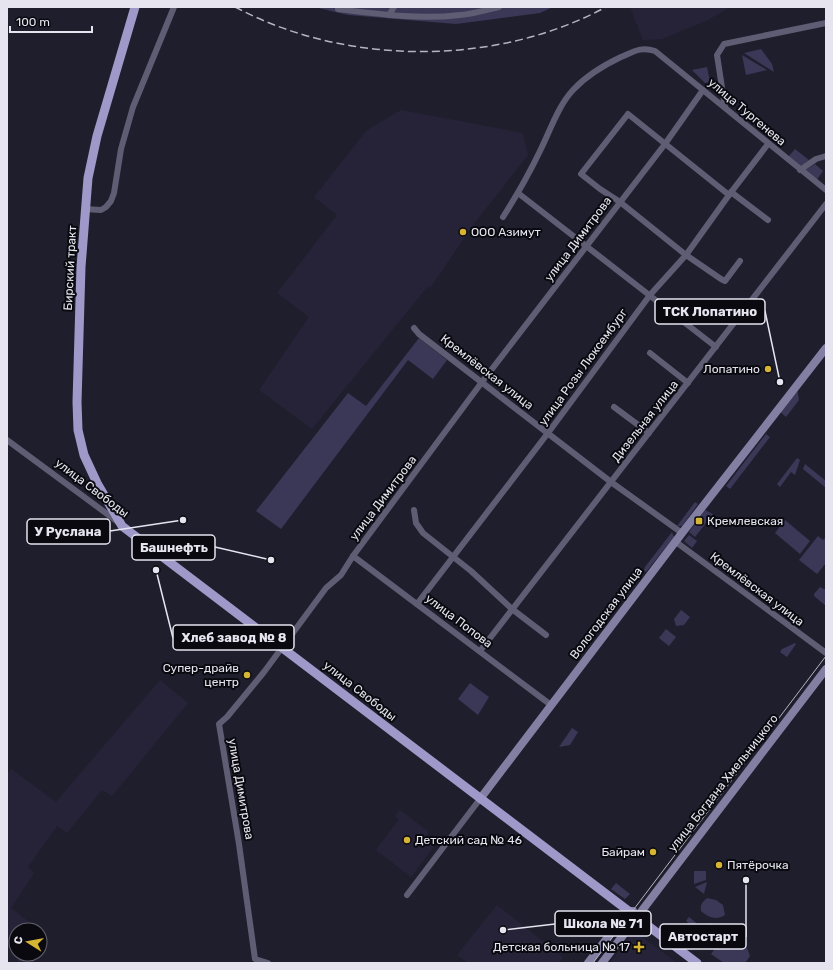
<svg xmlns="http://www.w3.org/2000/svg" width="833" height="970" viewBox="0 0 833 970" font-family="Rubik,sans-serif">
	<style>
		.built { fill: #262339 }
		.green { fill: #3b3757 }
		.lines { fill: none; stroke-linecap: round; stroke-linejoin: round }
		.street { stroke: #5f5d73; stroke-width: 6 }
		.secondary { stroke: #827fa3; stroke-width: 8 }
		.primary { stroke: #9e99c8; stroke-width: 9 }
		.tram { stroke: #b5b4c0; stroke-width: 1 }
		.rail { stroke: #b5b4c0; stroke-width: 1.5; stroke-dasharray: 8 4; stroke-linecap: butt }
		.poi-dot { fill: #d6b534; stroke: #09090f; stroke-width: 1.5 }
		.labels { text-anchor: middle; stroke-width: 4; stroke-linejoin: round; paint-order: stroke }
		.street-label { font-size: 12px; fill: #e5e4ef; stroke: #09090f }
		.poi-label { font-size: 12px; fill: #e5e4ef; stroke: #09090f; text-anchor: start }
		.leader { fill: none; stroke: #e5e4ef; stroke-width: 1.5 }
		.callout-dot { fill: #e5e4ef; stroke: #09090f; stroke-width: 1.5 }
		.callout { fill: #09090f; stroke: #e5e4ef; stroke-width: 1.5 }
		.callout-label { font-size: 13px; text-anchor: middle; font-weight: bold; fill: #e5e4ef }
	</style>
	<rect width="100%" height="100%" fill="#1f1e2d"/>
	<g class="built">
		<polygon points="630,7 730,7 708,20 662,39 643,40"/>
		<polygon points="401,110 523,133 528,155 474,224 430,288 428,286 312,429 259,390 309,317 277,293 337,215 314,197 367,130"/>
		<polygon points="160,680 188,703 112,796 102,790 67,833 57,826 28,867 34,873 11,908 39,930 16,930 16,950 7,948 7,774 11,769 56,802"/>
		<polygon points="400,810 429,832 426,836 436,844 411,877 376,850 399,819 395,816"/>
		<polygon points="497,905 563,957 559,963 468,963 457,955"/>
		<polygon points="634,931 677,963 610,963"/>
		<polygon points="17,954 36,954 34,963 18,963"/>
	</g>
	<g class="green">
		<polygon points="314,7 553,7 540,13 456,24 348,15"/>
		<polygon points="761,49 772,64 774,72 744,53"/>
		<polygon points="742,55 767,70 746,75"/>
		<polygon points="707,67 710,82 705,83 692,70"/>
		<polygon points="795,149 809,160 799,167 788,157"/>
		<polygon points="815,164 823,171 816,181 804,171"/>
		<polygon points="419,338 447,360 433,379 408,360 281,529 256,511 348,393 366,406"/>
		<polygon points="797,388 799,400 786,417 779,411"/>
		<polygon points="766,434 770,437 730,489 726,486"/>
		<polygon points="797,458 800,460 795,475 791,472 780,487 777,484"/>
		<polygon points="805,464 826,481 826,488 803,469"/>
		<polygon points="695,502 698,504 682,526 677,526"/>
		<polygon points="705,510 713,514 695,537 689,532"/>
		<polygon points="785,520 810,541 800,554 775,533"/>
		<polygon points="672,532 674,537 646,572 644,570 645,567"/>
		<polygon points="689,535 697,541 692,548 684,541"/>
		<polygon points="818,536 823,540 826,537 826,563 817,574 799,560"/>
		<polygon points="820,587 826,590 826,606 814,596 814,594"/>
		<polygon points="681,610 690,617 684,625 676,626 674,619"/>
		<polygon points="666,629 676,637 669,646 659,638"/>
		<polygon points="795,643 796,644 787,657 780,652 782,649"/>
		<polygon points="470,683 489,697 478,715 458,699"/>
		<polygon points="572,728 578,732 570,745 559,747"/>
		<polygon points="694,871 706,871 706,880 694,884"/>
		<polygon points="707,882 704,894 695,887"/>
		<polygon points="616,883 630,894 625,899 611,889"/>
		<path d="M707,898L716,900L723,905L725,915C716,921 708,917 701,911C700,905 702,902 707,898Z"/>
		<polygon points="689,917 700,926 700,933 686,921"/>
		<polygon points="709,923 724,927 707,950 701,946 704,925"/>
		<polygon points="730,928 740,928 750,956 745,963 724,963 711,954"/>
	</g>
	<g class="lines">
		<g class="street">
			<path d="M338,7V9C378,14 419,20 460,15C473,14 486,10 499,7"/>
			<polyline points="389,15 394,7"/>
			<polyline points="725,107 717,55 724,44 826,23"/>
			<polyline points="800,170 816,159 826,156"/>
			<polyline points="731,192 768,220"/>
			<polyline points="518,193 716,347"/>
			<polyline points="729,195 628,114 581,174 600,189 620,202 686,255 721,279 725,281 740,261"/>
			<polyline points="85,209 101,210 106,207 111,201 114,193 121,149 133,107 174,7"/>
			<path d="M503,217C517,195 529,174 540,151C550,131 558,106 573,90C587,75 602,66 621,57C633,52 641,46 655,51L826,190"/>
			<polyline points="414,328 419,334 611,482 682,533"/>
			<polyline points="650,353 688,383"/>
			<polyline points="614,407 649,433"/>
			<polyline points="7,440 118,522"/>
			<polyline points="414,510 416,523 423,533 471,571 512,609 546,635"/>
			<polyline points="676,542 826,653"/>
			<polyline points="353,556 551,705"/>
			<polyline points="417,604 548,433 650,295 686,255 729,195 768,144"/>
			<polyline points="480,651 826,204"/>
			<polyline points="407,895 480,799"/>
			<polyline points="268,963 255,959 239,844 219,724 227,717 264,672 326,588 341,575 353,556 482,382 665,144 703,90"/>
		</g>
		<g class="secondary">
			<polyline points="480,799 682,533 826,348"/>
			<polyline points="588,963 628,911 633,911"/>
			<polyline points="602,963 826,669"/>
		</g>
		<polyline class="primary" points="135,7 97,136 88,178 81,267 77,402 78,430 84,455 97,483 122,526 697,963"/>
		<polyline class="tram" points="593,963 826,656"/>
		<path class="rail" d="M235,7C346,66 495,67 606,7"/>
	</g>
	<g class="poi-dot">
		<circle cx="463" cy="232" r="4"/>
		<circle cx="768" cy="369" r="4"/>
		<rect x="695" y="517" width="8" height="8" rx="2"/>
		<circle cx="247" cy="675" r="4"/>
		<circle cx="407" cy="840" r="4"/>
		<circle cx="653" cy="852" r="4"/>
		<circle cx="719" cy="865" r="4"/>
		<path d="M637 941h4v4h4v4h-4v4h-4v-4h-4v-4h4z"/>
	</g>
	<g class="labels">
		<g class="street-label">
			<text transform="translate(747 112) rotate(40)" y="4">улица Тургенева</text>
			<text transform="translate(578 239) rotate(-53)" y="4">улица Димитрова</text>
			<text transform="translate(70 268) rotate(-87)" y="4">Бирский тракт</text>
			<text transform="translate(583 367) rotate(-54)" y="4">улица Розы Люксембург</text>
			<text transform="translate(487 372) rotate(38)" y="4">Кремлёвская улица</text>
			<text transform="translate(645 421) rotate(-52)" y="4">Дизельная улица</text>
			<text transform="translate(92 488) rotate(37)" y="4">улица Свободы</text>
			<text transform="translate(383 498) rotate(-53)" y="4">улица Димитрова</text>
			<text transform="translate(757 589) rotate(37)" y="4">Кремлёвская улица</text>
			<text transform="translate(606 613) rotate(-53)" y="4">Вологодская улица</text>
			<text transform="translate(459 621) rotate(37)" y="4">улица Попова</text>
			<text transform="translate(360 691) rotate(38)" y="4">улица Свободы</text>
			<text transform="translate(723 783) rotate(-52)" y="4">улица Богдана Хмельницкого</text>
			<text transform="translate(241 789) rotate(80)" y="4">улица Димитрова</text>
		</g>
		<g class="poi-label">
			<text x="471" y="236">ООО Азимут</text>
			<text x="760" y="373" text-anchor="end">Лопатино</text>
			<text x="707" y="525">Кремлевская</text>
			<text x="239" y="672" text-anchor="end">Супер-драйв<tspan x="239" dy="14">центр</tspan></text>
			<text x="415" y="844">Детский сад № 46</text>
			<text x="645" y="856" text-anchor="end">Байрам</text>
			<text x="727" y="869">Пятёрочка</text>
			<text x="630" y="951" text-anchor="end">Детская больница № 17</text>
		</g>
	</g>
	<path class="leader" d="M780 382L765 311M183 520L110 531M271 560L215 547M156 570L173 638M503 930L555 924M746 880L746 937"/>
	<g class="callout-dot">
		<circle cx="780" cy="382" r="4"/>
		<circle cx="183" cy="520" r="4"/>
		<circle cx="271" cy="560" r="4"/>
		<circle cx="156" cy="570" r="4"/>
		<circle cx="503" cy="930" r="4"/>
		<circle cx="746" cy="880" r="4"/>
	</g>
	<g class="callout">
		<rect x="655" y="299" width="110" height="25" rx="4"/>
		<rect x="27" y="519" width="83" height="25" rx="4"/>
		<rect x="132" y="535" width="83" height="25" rx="4"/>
		<rect x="173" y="625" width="121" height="25" rx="4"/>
		<rect x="555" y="911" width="96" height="25" rx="4"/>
		<rect x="660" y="924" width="86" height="25" rx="4"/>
	</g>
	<g class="callout-label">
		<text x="710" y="316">ТСК Лопатино</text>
		<text x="68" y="536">У Руслана</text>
		<text x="174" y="552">Башнефть</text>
		<text x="234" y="642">Хлеб завод № 8</text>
		<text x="603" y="928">Школа № 71</text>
		<text x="703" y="941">Автостарт</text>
	</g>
	<rect width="833" height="970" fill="none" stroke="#e5e4ef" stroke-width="16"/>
	<g transform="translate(28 942) rotate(281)"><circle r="19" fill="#09090f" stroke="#616169"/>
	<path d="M0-3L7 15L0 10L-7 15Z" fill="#d6b534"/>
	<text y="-6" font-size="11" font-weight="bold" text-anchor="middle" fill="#e5e4ef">С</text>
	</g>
	<path d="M10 26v6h82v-6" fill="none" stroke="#e5e4ef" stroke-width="2"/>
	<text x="16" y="26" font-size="12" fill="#e5e4ef" stroke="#09090f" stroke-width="3" paint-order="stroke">100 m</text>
</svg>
